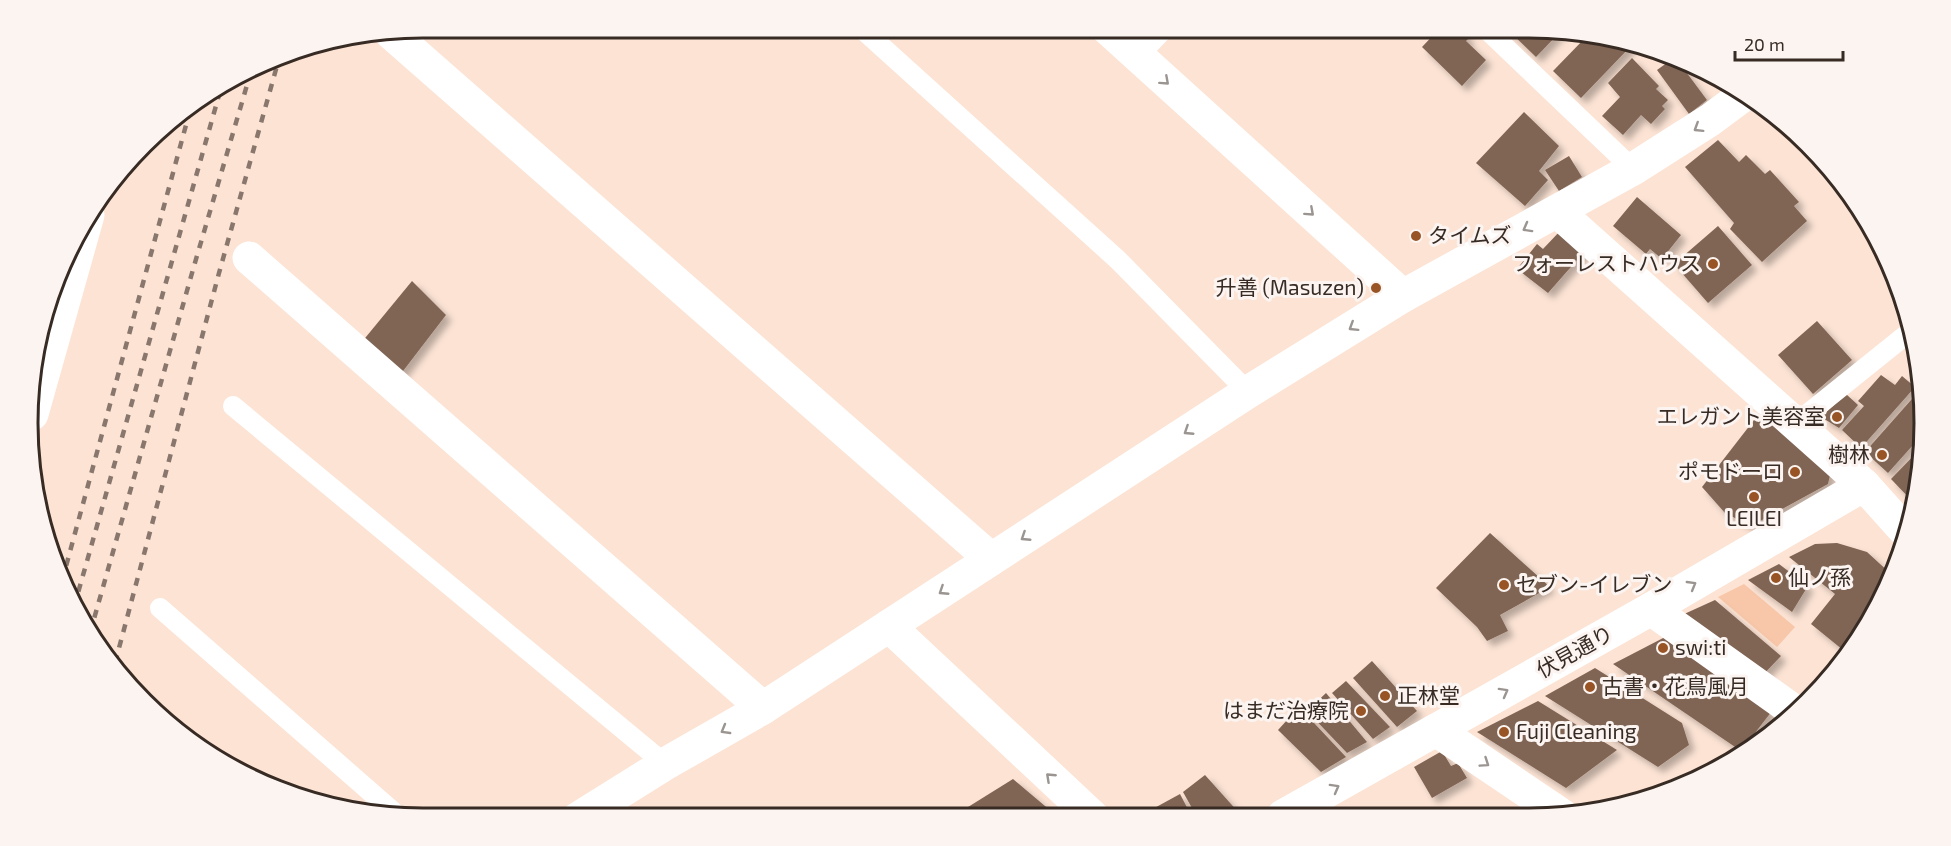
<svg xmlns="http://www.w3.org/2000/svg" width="1951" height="846" viewBox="0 0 1951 846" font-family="'Exo 2','Noto Sans JP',sans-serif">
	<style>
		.green { fill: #f8c7a9 }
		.building { fill: #806554; filter: url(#shadow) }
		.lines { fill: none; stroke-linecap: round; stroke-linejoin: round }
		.lane { stroke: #fff; stroke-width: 20 }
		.street { stroke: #fff; stroke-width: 33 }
		.secondary { stroke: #fff; stroke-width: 33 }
		.rail { stroke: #89776d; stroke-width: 4.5; stroke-dasharray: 8 8; stroke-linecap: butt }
		.oneway { stroke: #9b9592 }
		.poi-dot { fill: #985425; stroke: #fbf4f1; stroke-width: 2 }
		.labels { text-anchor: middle; stroke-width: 6; stroke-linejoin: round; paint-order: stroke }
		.poi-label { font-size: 21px; fill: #372b24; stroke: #fbf4f1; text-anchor: start }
		.street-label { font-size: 21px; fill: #372b24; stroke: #fbf4f1 }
		.rim { fill: none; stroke: #372b24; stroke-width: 3 }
	</style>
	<defs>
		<filter id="shadow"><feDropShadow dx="5.5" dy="5.5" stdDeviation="3" flood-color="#0004"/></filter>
	</defs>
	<rect width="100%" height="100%" fill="#fce3d4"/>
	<polygon class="green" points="1744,584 1795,627 1777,647 1718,597"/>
	<g class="building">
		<polygon points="1441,27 1458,27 1469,38 1466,41 1486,60 1462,86 1422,47"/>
		<polygon points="1505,27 1528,27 1560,32 1536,57"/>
		<polygon points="1586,37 1628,43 1631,46 1581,98 1553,71"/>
		<polygon points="1675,57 1707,100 1689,114 1657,70"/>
		<polygon points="1632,58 1659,86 1656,89 1668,100 1662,106 1665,109 1651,124 1641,115 1623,135 1602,116 1620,97 1608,83"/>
		<polygon points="1524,112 1559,146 1539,171 1548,180 1525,206 1476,163"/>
		<polygon points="1718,140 1739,162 1746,155 1765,174 1770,170 1799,202 1794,206 1807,221 1762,262 1730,229 1734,223 1685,167"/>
		<polygon points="1569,156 1582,177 1559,191 1545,170"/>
		<polygon points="1637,197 1681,235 1662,259 1650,249 1646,254 1613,226"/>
		<polygon points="1718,226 1752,265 1708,303 1674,264"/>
		<polygon points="1561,230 1585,251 1548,293 1517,269 1537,244 1543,249"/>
		<polygon points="412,281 446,315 400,375 361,343"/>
		<polygon points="1817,321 1852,360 1813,394 1778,355"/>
		<polygon points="1881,375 1895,385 1902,376 1915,387 1861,448 1842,430 1864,406 1858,401"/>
		<polygon points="1919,391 1923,397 1922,435 1888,473 1865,452"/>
		<polygon points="1846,394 1858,405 1839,428 1821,417"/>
		<polygon points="1761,411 1831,471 1828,484 1751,526 1725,513 1702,487"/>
		<polygon points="1921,448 1921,475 1915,498 1912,501 1891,479"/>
		<polygon points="1490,533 1550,587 1500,615 1508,631 1487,641 1477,627 1436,588"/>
		<polygon points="1837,543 1867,552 1891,574 1857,643 1852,649 1848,645 1843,650 1811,624 1835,594 1789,557 1815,544"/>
		<polygon points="1779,564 1808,586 1792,612 1748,580"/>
		<polygon points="1715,600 1781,656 1762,676 1682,615"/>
		<polygon points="1667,636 1772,711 1741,751 1613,664"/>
		<polygon points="1372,661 1417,711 1397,727 1353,678"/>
		<polygon points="1595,668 1682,723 1689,745 1658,767 1545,696"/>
		<polygon points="1346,681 1390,727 1373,739 1332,693"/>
		<polygon points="1326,693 1367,742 1347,753 1307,711"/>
		<polygon points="1538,701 1617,750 1566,788 1477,732"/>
		<polygon points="1299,707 1346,757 1321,772 1278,730"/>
		<polygon points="1442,751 1451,766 1458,763 1467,778 1432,798 1414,767"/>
		<polygon points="1205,775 1240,814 1236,817 1197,817 1183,792"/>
		<polygon points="1013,779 1058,817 952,817"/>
		<polygon points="1180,794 1192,817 1138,817"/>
	</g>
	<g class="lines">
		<g class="lane">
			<polyline points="860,27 1118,260 1248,392"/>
			<polyline points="1484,27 1633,169"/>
			<polyline points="1426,29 1428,27"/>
			<polyline points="1138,56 1166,27"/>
			<polyline points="233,406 665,764"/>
			<polyline points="1795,424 1912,330"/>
			<polyline points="160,608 397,815"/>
		</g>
		<g class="street">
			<polyline points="1106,27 1403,296"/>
			<polyline points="390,32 991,559"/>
			<polyline points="1558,212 1864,485"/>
			<polyline points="249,258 763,708"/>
			<polyline points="32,414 88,215"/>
			<polyline points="1651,609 1794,711"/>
			<polyline points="889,626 1093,817"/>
			<polyline points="1436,730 1563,816"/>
			<polyline points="577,819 665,764 763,708 1248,392 1403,296 1633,169 1710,120 1745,94"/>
		</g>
		<polyline class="secondary" points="1283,816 1651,609 1864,485 1907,533"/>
		<g class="rail">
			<polyline points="62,581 192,103"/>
			<polyline points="74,607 223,81"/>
			<polyline points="90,633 194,266 252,68"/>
			<polyline points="115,663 219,273 280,55"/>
		</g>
	</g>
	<defs><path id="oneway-chevron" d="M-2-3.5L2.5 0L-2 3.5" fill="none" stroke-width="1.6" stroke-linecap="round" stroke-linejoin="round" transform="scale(1.5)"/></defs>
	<g class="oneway">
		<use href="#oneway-chevron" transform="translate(1165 81) rotate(42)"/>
		<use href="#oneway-chevron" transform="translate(1698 128) rotate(148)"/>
		<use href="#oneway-chevron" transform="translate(1310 212) rotate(42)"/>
		<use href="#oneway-chevron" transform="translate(1527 228) rotate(151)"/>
		<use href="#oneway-chevron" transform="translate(1353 327) rotate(148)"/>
		<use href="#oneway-chevron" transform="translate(1188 431) rotate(147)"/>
		<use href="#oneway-chevron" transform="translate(1025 537) rotate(147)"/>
		<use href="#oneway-chevron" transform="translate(1692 585) rotate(-30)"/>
		<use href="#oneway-chevron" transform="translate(943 591) rotate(147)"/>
		<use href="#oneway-chevron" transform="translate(1504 692) rotate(-29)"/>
		<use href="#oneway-chevron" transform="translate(725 730) rotate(150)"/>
		<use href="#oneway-chevron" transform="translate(1485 763) rotate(34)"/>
		<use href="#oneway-chevron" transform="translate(1050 777) rotate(-137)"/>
		<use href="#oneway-chevron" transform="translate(1335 788) rotate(-29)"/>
	</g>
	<g class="poi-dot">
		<circle cx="1416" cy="236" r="6"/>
		<circle cx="1713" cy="264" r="6"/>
		<circle cx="1376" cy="288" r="6"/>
		<circle cx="1837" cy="417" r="6"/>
		<circle cx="1882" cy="455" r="6"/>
		<circle cx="1795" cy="472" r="6"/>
		<circle cx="1754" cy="497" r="6"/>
		<circle cx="1776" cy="578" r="6"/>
		<circle cx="1504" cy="585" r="6"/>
		<circle cx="1663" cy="648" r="6"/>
		<circle cx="1590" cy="687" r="6"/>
		<circle cx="1385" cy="696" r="6"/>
		<circle cx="1361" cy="711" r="6"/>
		<circle cx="1504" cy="732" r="6"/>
	</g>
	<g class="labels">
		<g class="poi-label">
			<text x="1428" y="243">タイムズ</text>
			<text x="1701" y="271" text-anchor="end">フォーレストハウス</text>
			<text x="1364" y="295" text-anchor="end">升善 (Masuzen)</text>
			<text x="1825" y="424" text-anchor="end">エレガント美容室</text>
			<text x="1870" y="462" text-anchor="end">樹林</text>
			<text x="1783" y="479" text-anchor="end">ポモドーロ</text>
			<text x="1754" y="526" text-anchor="middle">LEILEI</text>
			<text x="1788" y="585">仙ノ孫</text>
			<text x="1516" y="592">セブン-イレブン</text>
			<text x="1675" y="655">swi:ti</text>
			<text x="1602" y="694">古書・花鳥風月</text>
			<text x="1397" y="703">正林堂</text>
			<text x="1349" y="718" text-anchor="end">はまだ治療院</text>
			<text x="1516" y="739">Fuji Cleaning</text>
		</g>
		<g class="street-label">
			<text transform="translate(1575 652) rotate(-29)" y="7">伏見通り</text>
		</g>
	</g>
	<path d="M0 0H1951V846H0ZM423 38H1529A385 385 0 0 1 1914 423V423A385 385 0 0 1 1529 808H423A385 385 0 0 1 38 423V423A385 385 0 0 1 423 38Z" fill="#fbf4f1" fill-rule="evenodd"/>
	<path class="rim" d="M423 38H1529A385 385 0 0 1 1914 423V423A385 385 0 0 1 1529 808H423A385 385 0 0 1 38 423V423A385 385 0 0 1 423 38Z"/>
	<path d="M1735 51v9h108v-9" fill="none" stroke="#372b24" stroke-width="3"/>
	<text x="1744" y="51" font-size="18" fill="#372b24" stroke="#fbf4f1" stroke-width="4.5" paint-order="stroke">20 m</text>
</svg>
